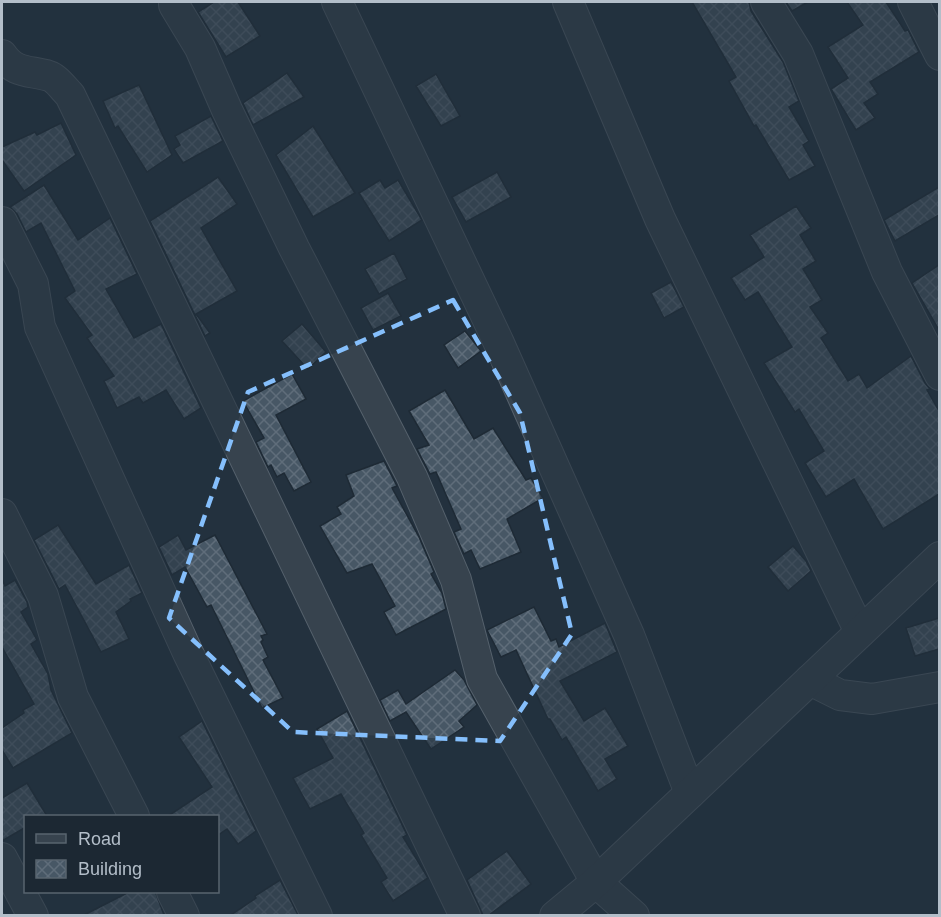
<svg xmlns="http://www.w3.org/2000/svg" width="941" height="917" viewBox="0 0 941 917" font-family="Helvetica,sans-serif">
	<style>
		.building { fill: url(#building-cross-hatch); stroke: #1e2a35; stroke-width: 1.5 }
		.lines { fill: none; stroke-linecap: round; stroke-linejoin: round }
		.minor-casing { stroke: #55616c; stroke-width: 32 }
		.minor { stroke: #37434e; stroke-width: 30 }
		.marked { fill: none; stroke: #85bffc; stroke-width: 4.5; stroke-dasharray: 12 8; stroke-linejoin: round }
	</style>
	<defs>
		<pattern id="building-cross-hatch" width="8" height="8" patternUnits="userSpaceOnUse" patternTransform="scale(1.5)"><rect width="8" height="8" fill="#475765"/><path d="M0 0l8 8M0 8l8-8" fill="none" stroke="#5f6d7a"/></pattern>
	</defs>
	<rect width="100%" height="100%" fill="#23313e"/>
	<g class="building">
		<polygon points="214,2 238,2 260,36 226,57 198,12"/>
		<polygon points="692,2 749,2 751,11 783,62 799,101 789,107 809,141 803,145 815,166 789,180 756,125 754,126 729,81 736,77"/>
		<polygon points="786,2 808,2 792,11"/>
		<polygon points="847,2 886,2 905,31 908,30 919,52 870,82 878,94 864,103 875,118 856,130 831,89 848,78 828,47 863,25"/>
		<polygon points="287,73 304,97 253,125 243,103"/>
		<polygon points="436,74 460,116 441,126 416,86"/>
		<polygon points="139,85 172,155 147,172 118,126 115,128 103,101"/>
		<polygon points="211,116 223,141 183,163 174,149 180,145 175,136"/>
		<polygon points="61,123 76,155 24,191 2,160 2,147 35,132 37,135"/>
		<polygon points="313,126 355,193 313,217 276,155"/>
		<polygon points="497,172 511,197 466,222 452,197"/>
		<polygon points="218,177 237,204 201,228 237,291 196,314 210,333 205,336 150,221"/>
		<polygon points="380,180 385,188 398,180 422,220 389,241 359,193"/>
		<polygon points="44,185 78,240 110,218 137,274 106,289 134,338 161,324 201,408 184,419 166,390 143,403 139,397 117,408 104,381 114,376 87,338 92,335 65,298 75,291 41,223 26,232 17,214 10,207"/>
		<polygon points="939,187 939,215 895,241 884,220"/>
		<polygon points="796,206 811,228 800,235 816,261 803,269 822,300 810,307 828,333 821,338 848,381 859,374 867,388 911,356 925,383 930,389 927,390 939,411 939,494 883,529 854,479 826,497 805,463 824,451 799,409 795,412 764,363 792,347 758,292 745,300 731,278 764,257 750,235"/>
		<polygon points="394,253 407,279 379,294 365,269"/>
		<polygon points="939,265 939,330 912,283"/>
		<polygon points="671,282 684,307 664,318 651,293"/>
		<polygon points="388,293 401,316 373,330 361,308"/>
		<polygon points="302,324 326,352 308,369 282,341"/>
		<polygon points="465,331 481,351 458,368 444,345"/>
		<polygon points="292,374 306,399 276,415 311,482 294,491 284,473 277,477 271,465 268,467 256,442 264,438 243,401"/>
		<polygon points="445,390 474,439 493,428 526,480 531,478 543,498 507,519 521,552 480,569 471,550 464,554 454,532 461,529 436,472 430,474 417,449 429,445 409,411"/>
		<polygon points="384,461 397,486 392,488 419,537 434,572 431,574 442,593 446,609 396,635 384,612 395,606 372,564 347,573 320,526 341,514 337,507 354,496 346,475"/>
		<polygon points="58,525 96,584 129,565 142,593 130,599 131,601 116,612 129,639 101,652 65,585 59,589 34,540"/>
		<polygon points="178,535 186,550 215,535 267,634 261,636 263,640 261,642 268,657 263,660 283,698 262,708 211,605 207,607 185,567 172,575 159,547"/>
		<polygon points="793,546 806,561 811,571 788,591 768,567"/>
		<polygon points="2,579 5,586 15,580 27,602 28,607 21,612 37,640 31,644 48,674 51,690 72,733 13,768 2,750 2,728 24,713 23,710 34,704 2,647"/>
		<polygon points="534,607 551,641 556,639 559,647 605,623 617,652 560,681 584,721 605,708 628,746 605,759 617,779 598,791 566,737 562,740 550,719 548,719 516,650 501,657 487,630"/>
		<polygon points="939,618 939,649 915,656 906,628"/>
		<polygon points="455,670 464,680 477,705 459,721 464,727 431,749 406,712 390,721 380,700 398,690 406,704"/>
		<polygon points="347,711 407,835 403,837 428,878 393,901 381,882 387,878 361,835 364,833 341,794 310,809 293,778 333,758 317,729"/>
		<polygon points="202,721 256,831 238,844 227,829 218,835 218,816 168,816 212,787 179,737"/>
		<polygon points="27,783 47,816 26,816 26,827 2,841 2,798"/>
		<polygon points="507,851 531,884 489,915 483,915 467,880"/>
		<polygon points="280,880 298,915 231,915 256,898 255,896"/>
		<polygon points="131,891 155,891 164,915 84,915"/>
	</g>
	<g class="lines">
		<g class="minor-casing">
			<g id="minor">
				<polyline points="174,2 174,5 200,48 227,110 294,248 412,477 456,580 482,679 596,882 634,916"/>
				<polyline points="337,2 498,341 629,635 690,793"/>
				<polyline points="568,2 660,219 860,632"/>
				<polyline points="766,2 798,54 887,272 940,375"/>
				<polyline points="913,2 940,55"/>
				<path d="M2,55C15,74 29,70 49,76C56,78 64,89 70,95L465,916"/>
				<polyline points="2,222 33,284 40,327 188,653 317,916"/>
				<polyline points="2,514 43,596 73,697 134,816"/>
				<polyline points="810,680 840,695 872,699 940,687"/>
				<polyline points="2,858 33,916"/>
				<polyline points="172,892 184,916"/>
				<polyline points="555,916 596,882 940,557"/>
			</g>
		</g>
		<use href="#minor" class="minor"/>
	</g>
	<path d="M0 0H941V917H0ZM453,300L520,413L572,634L500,741L293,732L169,618L248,392Z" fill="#23313e" fill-opacity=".55" fill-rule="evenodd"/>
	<path class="marked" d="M453,300L520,413L572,634L500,741L293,732L169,618L248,392Z"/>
	<rect width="941" height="917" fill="none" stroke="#b3bec9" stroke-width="6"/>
	<rect x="24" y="815" width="195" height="78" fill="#1c2833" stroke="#58646f" stroke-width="1.5"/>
	<rect x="36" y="834" width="30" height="9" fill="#37434e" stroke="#58646f" stroke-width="1.5"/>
	<text x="78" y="845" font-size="18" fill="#b3bec9">Road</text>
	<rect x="36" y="860" width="30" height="18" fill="url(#building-cross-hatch)" stroke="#58646f" stroke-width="1.5"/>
	<text x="78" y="875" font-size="18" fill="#b3bec9">Building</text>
</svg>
